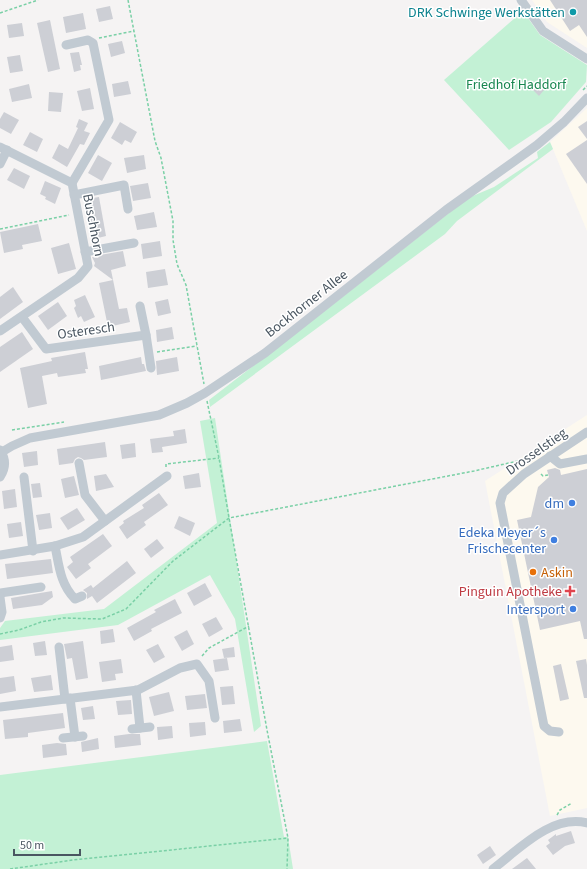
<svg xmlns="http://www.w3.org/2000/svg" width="587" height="869" viewBox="0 0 587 869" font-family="'Source Sans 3',sans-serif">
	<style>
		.commercial { fill: #fdf9ef }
		.green { fill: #c3f1d5 }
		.building { fill: #cdcfd5 }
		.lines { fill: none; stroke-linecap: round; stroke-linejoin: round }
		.path { stroke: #7ad0a6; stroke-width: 1.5; stroke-dasharray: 3 2; stroke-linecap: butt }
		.minor { stroke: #c1cad2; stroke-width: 9 }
		.culture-dot { fill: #0f9aa8; stroke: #fff; stroke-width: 1.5 }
		.shop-dot { fill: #3f7fe0; stroke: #fff; stroke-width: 1.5 }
		.food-dot { fill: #e8710a; stroke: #fff; stroke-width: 1.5 }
		.health-dot { fill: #e0444e; stroke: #fff; stroke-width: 1.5 }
		.labels { text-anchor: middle; stroke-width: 3; stroke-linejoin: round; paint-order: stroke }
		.culture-label { font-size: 14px; fill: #0d838f; stroke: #fff; text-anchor: end }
		.park-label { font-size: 14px; fill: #17864f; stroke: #fff }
		.street-label { font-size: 14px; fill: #4a5661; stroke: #fff }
		.shop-label { font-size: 14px; fill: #366cbe; stroke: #fff; text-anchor: end }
		.food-label { font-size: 14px; fill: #c56008; stroke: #fff; text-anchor: start }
		.health-label { font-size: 14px; fill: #be3a42; stroke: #fff; text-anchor: end }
	</style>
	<rect width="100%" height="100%" fill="#f5f3f3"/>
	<g class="commercial">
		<polygon points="532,0 587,0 587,48 547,22"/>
		<polygon points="587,108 587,231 550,142"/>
		<polygon points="587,415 587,808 550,816 485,481"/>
	</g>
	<g class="green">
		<polygon points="523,11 540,35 587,65 586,82 551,122 509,150 444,80"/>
		<polygon points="550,142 553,149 457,221 445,234 210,407 209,400 336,302 468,198 494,187 538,158 537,152"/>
		<polygon points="215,418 261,726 254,732 235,619 210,575 118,625 0,640 0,628 5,621 104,609 217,523 200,421"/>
		<polygon points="267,741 284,837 288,837 293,869 0,869 0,775"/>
	</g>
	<g class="building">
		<polygon points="550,0 587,0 587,37 579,25 570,31"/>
		<polygon points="110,6 113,19 99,22 96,9"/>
		<polygon points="83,13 86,29 66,33 63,17"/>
		<polygon points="50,20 60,69 48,72 37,23"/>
		<polygon points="22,23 24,36 9,38 7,25"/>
		<polygon points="122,41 125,53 111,57 108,44"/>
		<polygon points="79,52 82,65 80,65 81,70 74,72 70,53"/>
		<polygon points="20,55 23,71 10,73 7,57"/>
		<polygon points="128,81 131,94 114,97 112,84"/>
		<polygon points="29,84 32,98 12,102 9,89"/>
		<polygon points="538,85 544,90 539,96 533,90"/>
		<polygon points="90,88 94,109 82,111 77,91"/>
		<polygon points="49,92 63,93 61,112 48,111"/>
		<polygon points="4,112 19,120 11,134 0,128 0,119"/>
		<polygon points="79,119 88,123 84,131 90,133 84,145 80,144 67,167 52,158 59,144 68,149 78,128 76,127"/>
		<polygon points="587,121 587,139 578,127"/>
		<polygon points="120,122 137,132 131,143 125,140 122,145 111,138"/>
		<polygon points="30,132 43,139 37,152 23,145"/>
		<polygon points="587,140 587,184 566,154"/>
		<polygon points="98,155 112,163 102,181 88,173"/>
		<polygon points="144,155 146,169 127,173 124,158"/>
		<polygon points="14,168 30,176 24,189 7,180"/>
		<polygon points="45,181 61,188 55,204 45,199 46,197 40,194"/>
		<polygon points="148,183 151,198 133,201 130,186"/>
		<polygon points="99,197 106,236 94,239 87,199"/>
		<polygon points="154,212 157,227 137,230 134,216"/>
		<polygon points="38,224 42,241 22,245 23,249 4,253 0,232"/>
		<polygon points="160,241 162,256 143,259 141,244"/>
		<polygon points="69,243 76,269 58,274 51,248"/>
		<polygon points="123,251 126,266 111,270 119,309 127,308 130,322 108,327 99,283 113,280 94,266 95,263 92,257 98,258 100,255"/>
		<polygon points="165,269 168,285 148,288 146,272"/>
		<polygon points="13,287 23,302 0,319 0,297"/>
		<polygon points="85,295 95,317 84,322 81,316 78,318 74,308 76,306 74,300"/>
		<polygon points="168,299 171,313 158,316 155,302"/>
		<polygon points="58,302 67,316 48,330 38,316"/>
		<polygon points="172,327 174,339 157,342 156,330"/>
		<polygon points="22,332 33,349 0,372 0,347"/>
		<polygon points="85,352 88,369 85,369 86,373 58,377 57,373 42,376 47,404 28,408 20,368 52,361 51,358"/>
		<polygon points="141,357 142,364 144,364 146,371 101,380 99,366"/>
		<polygon points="177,357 179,371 157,375 156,361"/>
		<polygon points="185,429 187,443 162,447 163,452 152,453 150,439 174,436 173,431"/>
		<polygon points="105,442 107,457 84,460 81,458 78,457 75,459 73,463 59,465 57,449"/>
		<polygon points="135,443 136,457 122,459 120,445"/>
		<polygon points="37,451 38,465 24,467 22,453"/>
		<polygon points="555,468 560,470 561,475 587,469 587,639 584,639 580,621 540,630 517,520 531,517 538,487 549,477 547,470"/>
		<polygon points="199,473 201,487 185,489 183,476"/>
		<polygon points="106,474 114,487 96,491 94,476"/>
		<polygon points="74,476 79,495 65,498 61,479"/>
		<polygon points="40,483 42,497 33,498 31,484"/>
		<polygon points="15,489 17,507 4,509 2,491"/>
		<polygon points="159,493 168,505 144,522 146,525 127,539 119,527 124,523 123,521 144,508 142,505"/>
		<polygon points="77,508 85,520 68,530 60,518"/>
		<polygon points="50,513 52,528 39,530 36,515"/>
		<polygon points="179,516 195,523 190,536 174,528"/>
		<polygon points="21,522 23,536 9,538 7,524"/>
		<polygon points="103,534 112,546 88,564 91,568 76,579 67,567 73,562 70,557"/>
		<polygon points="157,539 164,548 151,558 144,549"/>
		<polygon points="51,559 53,573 7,579 5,564"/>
		<polygon points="127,561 136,573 97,603 92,596 87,599 87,593 83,590 91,585 93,588"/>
		<polygon points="205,583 212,596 194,606 187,593"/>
		<polygon points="52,591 53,597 42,605 13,609 11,598"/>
		<polygon points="175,599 182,613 151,629 152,631 134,641 127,628 156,612 154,610"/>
		<polygon points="216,617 223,629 209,637 202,624"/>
		<polygon points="113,629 115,642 101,644 100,631"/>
		<polygon points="187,630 194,644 182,651 174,637"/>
		<polygon points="45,641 47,655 35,656 33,643"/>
		<polygon points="83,641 88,678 76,680 72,658 67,659 64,644"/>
		<polygon points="158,644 165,657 154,663 146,650"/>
		<polygon points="12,645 14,660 0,662 0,647"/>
		<polygon points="234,647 235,657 224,658 222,649"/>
		<polygon points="227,658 229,670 215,672 213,660"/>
		<polygon points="121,659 123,673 115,674 116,680 102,682 99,662"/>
		<polygon points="586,659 587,665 587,698 584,698 576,661"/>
		<polygon points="561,664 569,699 560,701 553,666"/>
		<polygon points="51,675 53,690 34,692 31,678"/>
		<polygon points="14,676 16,691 0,694 0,678"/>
		<polygon points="233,686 235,704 222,705 220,687"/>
		<polygon points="169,692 174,711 154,716 149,697"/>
		<polygon points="205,694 207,708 187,710 185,696"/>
		<polygon points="131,700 132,714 118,715 116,701"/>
		<polygon points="93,706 95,719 83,720 81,708"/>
		<polygon points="63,713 65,728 28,733 28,737 5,739 3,720"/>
		<polygon points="240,719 242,731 224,733 223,721"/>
		<polygon points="205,722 206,735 190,737 189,723"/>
		<polygon points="172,726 173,738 158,740 157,727"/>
		<polygon points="129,734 140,734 141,745 115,748 114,736"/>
		<polygon points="98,738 99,749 82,752 81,742"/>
		<polygon points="57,743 66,744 67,755 43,758 42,745"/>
		<polygon points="571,831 575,843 565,846 553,855 546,846 550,843 548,840 556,834 556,836"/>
		<polygon points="490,846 496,855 483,864 477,855"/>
		<polygon points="527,858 536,869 512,869"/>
	</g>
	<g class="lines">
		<g class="path">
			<polyline points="128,0 155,141 161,158 173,221 173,240 177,264 186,285 204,384"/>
			<polyline points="0,13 38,0"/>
			<polyline points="99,38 134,31"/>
			<polyline points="583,90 587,86"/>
			<polyline points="0,229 69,215"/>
			<polyline points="157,352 197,346"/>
			<polyline points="207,401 219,458 229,518 267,730 288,838 287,869"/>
			<polyline points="12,430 64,422"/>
			<polyline points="166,467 166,464 219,458"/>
			<polyline points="541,474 543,476 548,475"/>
			<polyline points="0,634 19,630 41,622 63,618 102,619 126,609 173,561 229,518 474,471 522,460 525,462"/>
			<polyline points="202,656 209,648 249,626"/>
			<polyline points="557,815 560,810 572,803"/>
			<polyline points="10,869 73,860 288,838"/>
		</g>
		<g class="minor">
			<polyline points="521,0 543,31 587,59"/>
			<polyline points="66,45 88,40 93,43 109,120 72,183"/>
			<polyline points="0,147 72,183 88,266 78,278 0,331"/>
			<polyline points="0,164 7,150"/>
			<polyline points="74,195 124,185 128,209"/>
			<polyline points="85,252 134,243"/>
			<polyline points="22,317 46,349 146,335 140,306"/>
			<polyline points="146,335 151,368"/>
			<path d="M0,450C6,459 6,468 0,477"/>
			<polyline points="2,452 12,446 30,438 159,415 187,403 205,393 265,353 446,210 537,145 564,122 587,98"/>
			<polyline points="550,456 560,464 587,459"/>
			<polyline points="79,463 85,495 105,521"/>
			<polyline points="24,477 33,551"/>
			<path d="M55,546C59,565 60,584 75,599L82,596"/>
			<polyline points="0,555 55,546 83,537 167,476"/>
			<polyline points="0,593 41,587"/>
			<polyline points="0,597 2,612 0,618"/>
			<polyline points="59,647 65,699"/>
			<polyline points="136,690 140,728"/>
			<polyline points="70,698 75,737"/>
			<polyline points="0,707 138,690 180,668 197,664 209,681 215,718"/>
			<polyline points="132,729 150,727"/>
			<polyline points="559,732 550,731 544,726 500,503 503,493 524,474 587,432"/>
			<polyline points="63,738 83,736"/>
			<path d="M493,869C519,849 552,814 587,823"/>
		</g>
	</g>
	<circle class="culture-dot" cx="573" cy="12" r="4"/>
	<g class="shop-dot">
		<circle cx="572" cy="503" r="4"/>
		<circle cx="554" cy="540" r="4"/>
		<circle cx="573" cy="609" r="4"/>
	</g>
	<circle class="food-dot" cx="533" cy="572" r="4"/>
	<path class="health-dot" d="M568 585h4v4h4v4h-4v4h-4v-4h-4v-4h4z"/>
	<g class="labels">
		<g class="culture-label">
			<text x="565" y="17">DRK Schwinge Werkstätten</text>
		</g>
		<g class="park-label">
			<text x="516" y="89">Friedhof Haddorf</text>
		</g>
		<g class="street-label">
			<text transform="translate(94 225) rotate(79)" y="5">Buschhorn</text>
			<text transform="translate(306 303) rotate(-38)" y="5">Bockhorner Allee</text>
			<text transform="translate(86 330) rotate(-8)" y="5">Osteresch</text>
			<text transform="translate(536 451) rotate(-35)" y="5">Drosselstieg</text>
		</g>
		<g class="shop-label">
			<text x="564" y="508">dm</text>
			<text x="546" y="537">Edeka Meyer´s<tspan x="546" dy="16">Frischecenter</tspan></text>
			<text x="565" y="614">Intersport</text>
		</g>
		<g class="food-label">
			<text x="541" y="577">Askin</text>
		</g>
		<g class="health-label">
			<text x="562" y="596">Pinguin Apotheke</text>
		</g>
	</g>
	<path d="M14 849v6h66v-6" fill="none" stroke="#4a5661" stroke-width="2"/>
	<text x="20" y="849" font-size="12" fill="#4a5661" stroke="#ffffff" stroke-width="3" paint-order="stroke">50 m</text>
</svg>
